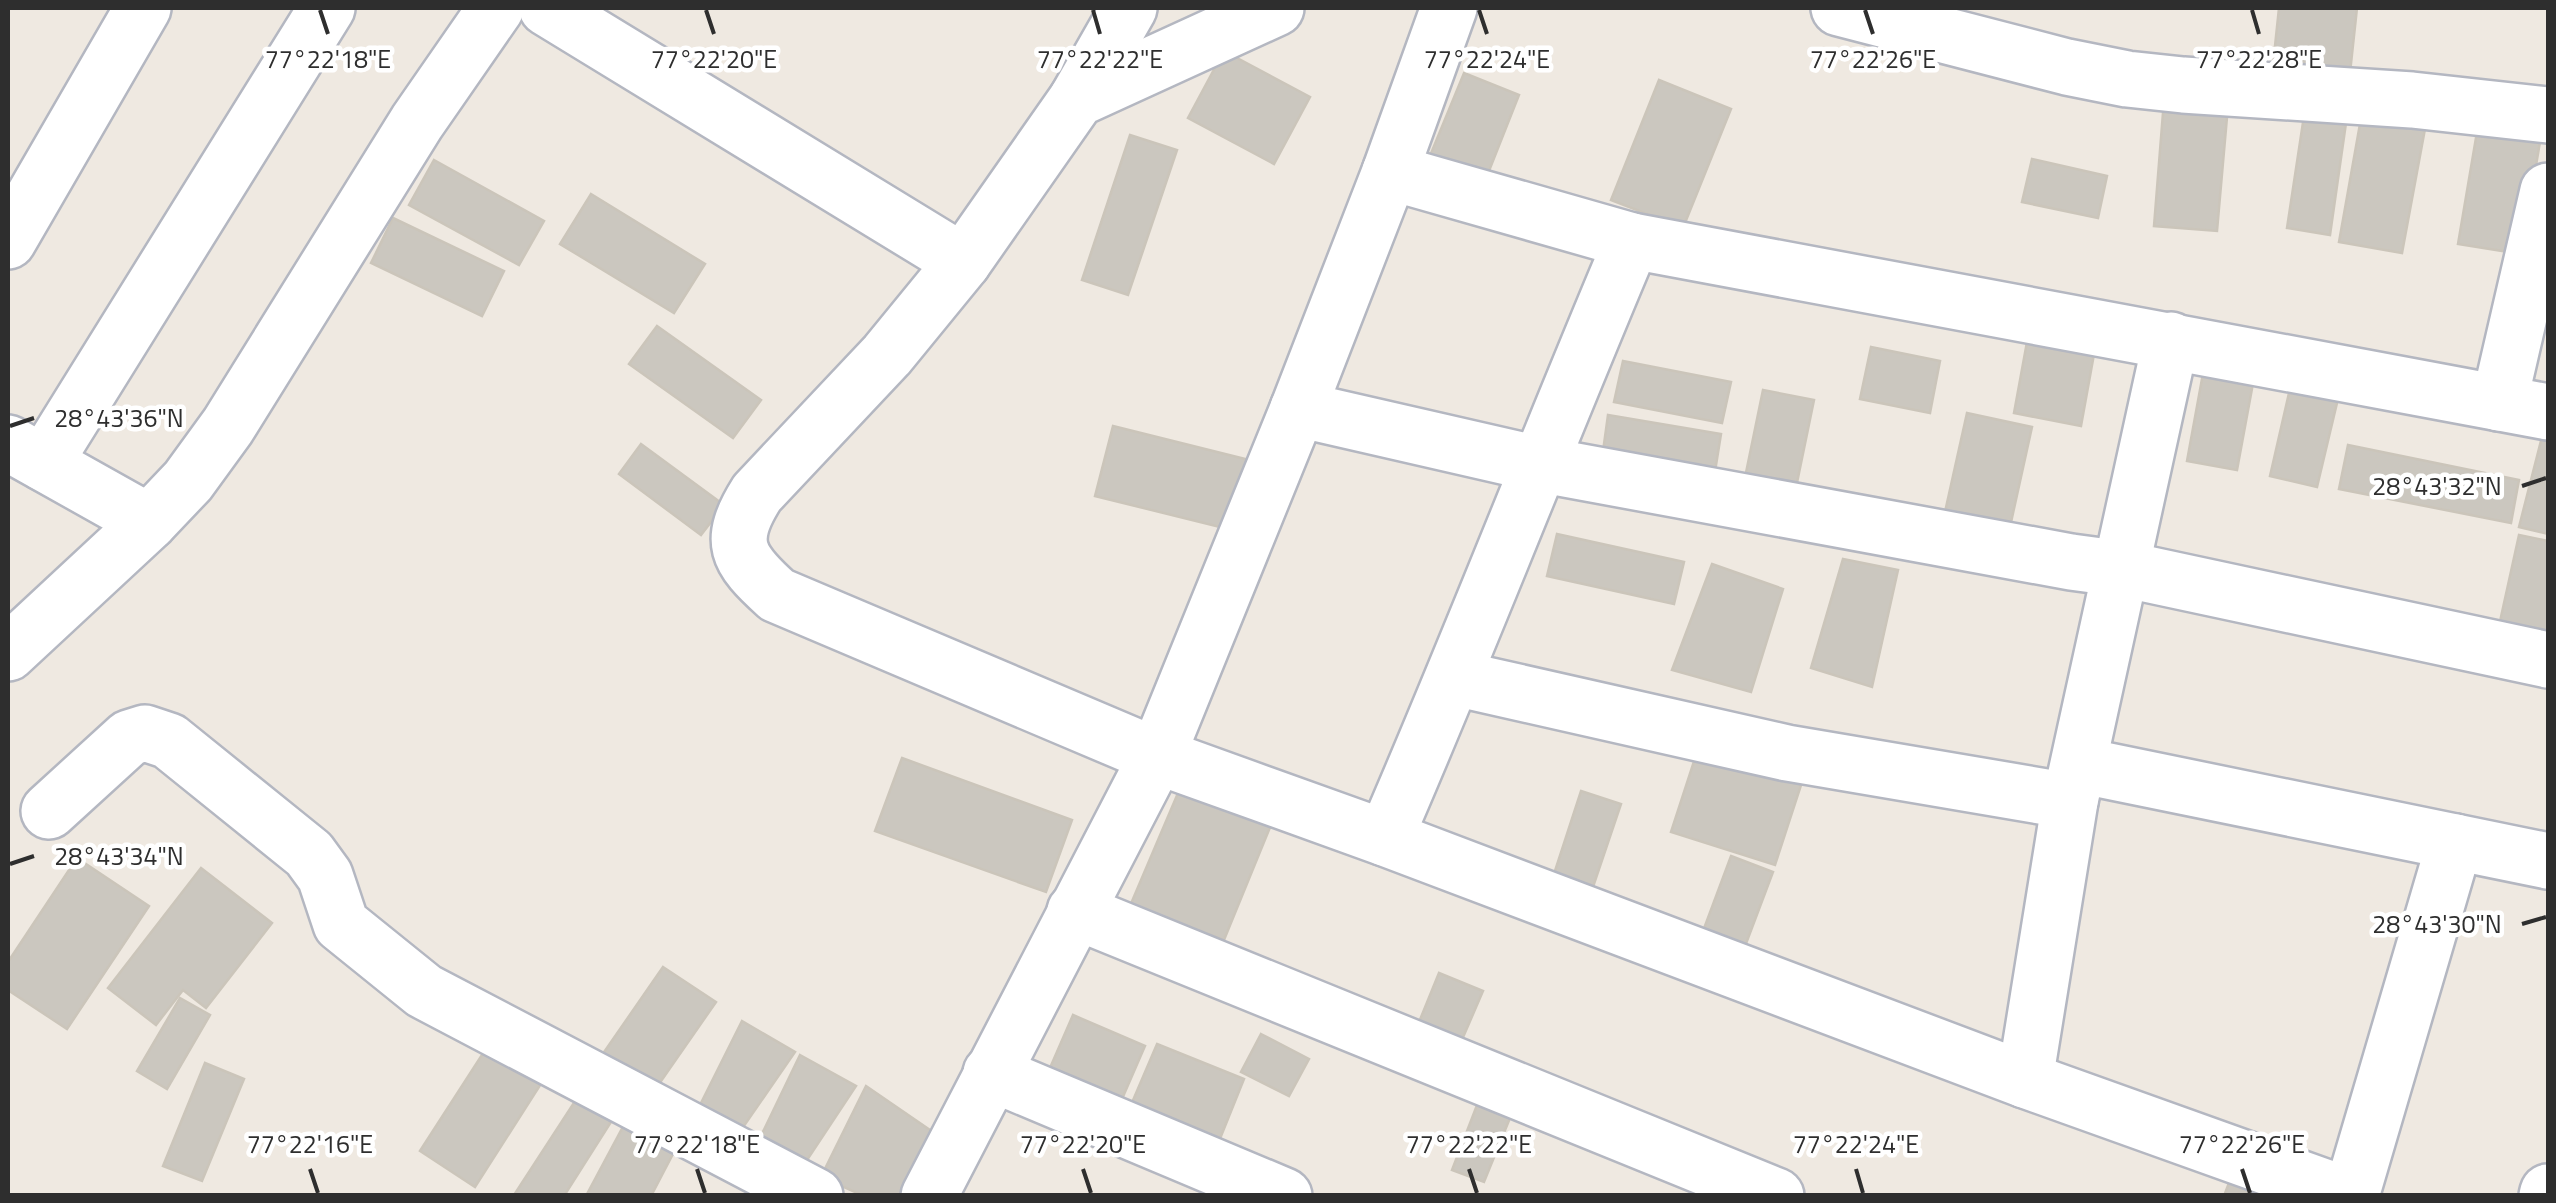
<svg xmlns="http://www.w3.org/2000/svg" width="2556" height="1203" viewBox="0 0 2556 1203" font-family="'Titillium Web',sans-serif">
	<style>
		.building { fill: #cbc7bf; stroke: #cbc5ba; stroke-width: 2.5 }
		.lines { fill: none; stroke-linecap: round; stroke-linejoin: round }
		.minor-casing { stroke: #b4b7c1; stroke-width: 60 }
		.minor { stroke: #fff; stroke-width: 55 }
		.ticks { fill: none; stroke: #2e2e2e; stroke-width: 4 }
		.ticks-label { font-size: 25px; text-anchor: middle; fill: #2e2e2e; stroke: #fff; stroke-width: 9; stroke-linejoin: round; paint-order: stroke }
	</style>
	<rect width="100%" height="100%" fill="#efe9e1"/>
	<g class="building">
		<polygon points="2279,8 2357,8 2350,73 2273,65"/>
		<polygon points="1224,51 1310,97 1274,164 1188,118"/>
		<polygon points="1464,73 1519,95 1481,191 1425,168"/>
		<polygon points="1659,80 1731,109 1683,228 1611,200"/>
		<polygon points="2307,96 2349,102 2330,235 2287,228"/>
		<polygon points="2164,100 2228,106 2217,231 2154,226"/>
		<polygon points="2363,107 2427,118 2402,253 2339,242"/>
		<polygon points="2478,126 2541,136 2521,254 2458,244"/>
		<polygon points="1130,135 1177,150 1128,295 1082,280"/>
		<polygon points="2032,159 2107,176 2098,218 2022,202"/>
		<polygon points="434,160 544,221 519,265 409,205"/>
		<polygon points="591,194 705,264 674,313 560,244"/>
		<polygon points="393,218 504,271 482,316 371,263"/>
		<polygon points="657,326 761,400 733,438 629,364"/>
		<polygon points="2029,331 2096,343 2081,426 2014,413"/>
		<polygon points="1871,347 1940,361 1930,413 1860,399"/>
		<polygon points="2206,357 2256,367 2237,470 2187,461"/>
		<polygon points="1623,361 1731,382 1722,423 1614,402"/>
		<polygon points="2294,371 2342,382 2317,487 2270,476"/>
		<polygon points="1763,390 1814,400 1792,507 1741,497"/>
		<polygon points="1967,413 2032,427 2006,545 1941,530"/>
		<polygon points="1608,415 1721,434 1713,484 1601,466"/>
		<polygon points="2545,425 2548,425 2548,534 2519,527"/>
		<polygon points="1113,426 1249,460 1232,530 1095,496"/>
		<polygon points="641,444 724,505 701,535 619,474"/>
		<polygon points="2348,445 2519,480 2511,523 2339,489"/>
		<polygon points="1557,534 1684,562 1674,604 1547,576"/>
		<polygon points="2519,535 2548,541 2548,626 2544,646 2497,635"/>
		<polygon points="1843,559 1898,570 1872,687 1811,668"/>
		<polygon points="1712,564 1783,589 1751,692 1672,670"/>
		<polygon points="1698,749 1802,782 1775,865 1671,832"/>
		<polygon points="902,758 1072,820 1046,892 875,831"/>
		<polygon points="1581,791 1621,804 1593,887 1554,874"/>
		<polygon points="1178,793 1271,825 1224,940 1130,906"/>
		<polygon points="1731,856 1773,872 1738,965 1696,950"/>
		<polygon points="77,858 149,906 67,1029 8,990 8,962"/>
		<polygon points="201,868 272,923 206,1008 183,990 156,1025 108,988"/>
		<polygon points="663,967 716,1002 652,1094 600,1058"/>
		<polygon points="1439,973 1483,991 1458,1049 1415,1032"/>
		<polygon points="180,998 210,1015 167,1089 137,1071"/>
		<polygon points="1073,1015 1145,1046 1115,1115 1043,1084"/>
		<polygon points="742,1021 795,1052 739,1133 699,1107"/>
		<polygon points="1261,1034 1309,1059 1289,1096 1241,1072"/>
		<polygon points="491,1041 546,1076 475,1187 420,1151"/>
		<polygon points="1157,1044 1244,1079 1213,1156 1125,1119"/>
		<polygon points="800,1055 856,1086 803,1166 759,1140"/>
		<polygon points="205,1063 244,1079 202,1181 163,1166"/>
		<polygon points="866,1086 946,1141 898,1196 864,1196 821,1177"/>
		<polygon points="583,1089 618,1111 564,1196 514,1195"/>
		<polygon points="1477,1105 1510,1118 1484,1182 1452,1170"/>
		<polygon points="625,1123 675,1150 651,1196 586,1196"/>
		<polygon points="2232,1175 2284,1196 2224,1196"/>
	</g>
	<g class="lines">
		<g class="minor-casing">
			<g id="minor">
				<polyline points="547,8 963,262"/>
				<path d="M1276,8L1077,99L963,262L887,355L757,493C726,542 737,559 777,595L1157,756L1385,838L2025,1080L2349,1196"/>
				<polyline points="1839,8 2067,67 2127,79 2183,85 2412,100 2548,115"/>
				<polyline points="1077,99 1129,8"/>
				<polyline points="1390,172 1632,241 2548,412"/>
				<polyline points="8,241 143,8"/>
				<polyline points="2499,403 2548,191"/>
				<polyline points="1298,409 1538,464 2071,562 2123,569 2548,660"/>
				<polyline points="8,443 149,522"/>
				<polyline points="44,463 327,8"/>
				<polyline points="8,653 149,522 188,481 228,426 417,122 496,8"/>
				<polyline points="1455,678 1787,753 2070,801"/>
				<polyline points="2079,765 2548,861"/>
				<polyline points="49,811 129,738 145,733 169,741 309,854 325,876 341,924 424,991 815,1196"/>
				<path d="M1385,838C1471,640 1548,439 1632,241"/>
				<polyline points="1075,911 1776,1196"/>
				<polyline points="991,1073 1284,1196"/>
				<polyline points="2025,1080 2070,801 2171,340"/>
				<polyline points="929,1196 1157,756 1298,409 1390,172 1449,8"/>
				<polyline points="2351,1196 2455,842"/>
				<polyline points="2547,1196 2548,1192"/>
			</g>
		</g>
		<use href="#minor" class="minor"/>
	</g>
	<path class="ticks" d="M320,10L328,34M706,10L714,34M1093,10L1100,34M1479,10L1487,34M1865,10L1873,34M2252,10L2259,34M10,426L34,418M2522,486L2546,478M10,864L34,856M2522,924L2546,917M310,1169L318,1193M697,1169L705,1193M1083,1169L1091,1193M1469,1169L1477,1193M1856,1169L1863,1193M2242,1169L2250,1193"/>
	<g class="ticks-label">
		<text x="328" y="68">77°22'18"E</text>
		<text x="714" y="68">77°22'20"E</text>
		<text x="1100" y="68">77°22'22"E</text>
		<text x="1487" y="68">77°22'24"E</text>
		<text x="1873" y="68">77°22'26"E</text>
		<text x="2259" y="68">77°22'28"E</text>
		<text x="119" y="427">28°43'36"N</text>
		<text x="2437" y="495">28°43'32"N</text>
		<text x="119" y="865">28°43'34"N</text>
		<text x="2437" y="933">28°43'30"N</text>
		<text x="310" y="1153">77°22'16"E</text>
		<text x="697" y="1153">77°22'18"E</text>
		<text x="1083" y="1153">77°22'20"E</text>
		<text x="1469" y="1153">77°22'22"E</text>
		<text x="1856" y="1153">77°22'24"E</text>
		<text x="2242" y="1153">77°22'26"E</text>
	</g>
	<rect width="2556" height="1203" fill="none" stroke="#2e2e2e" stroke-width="20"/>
</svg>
